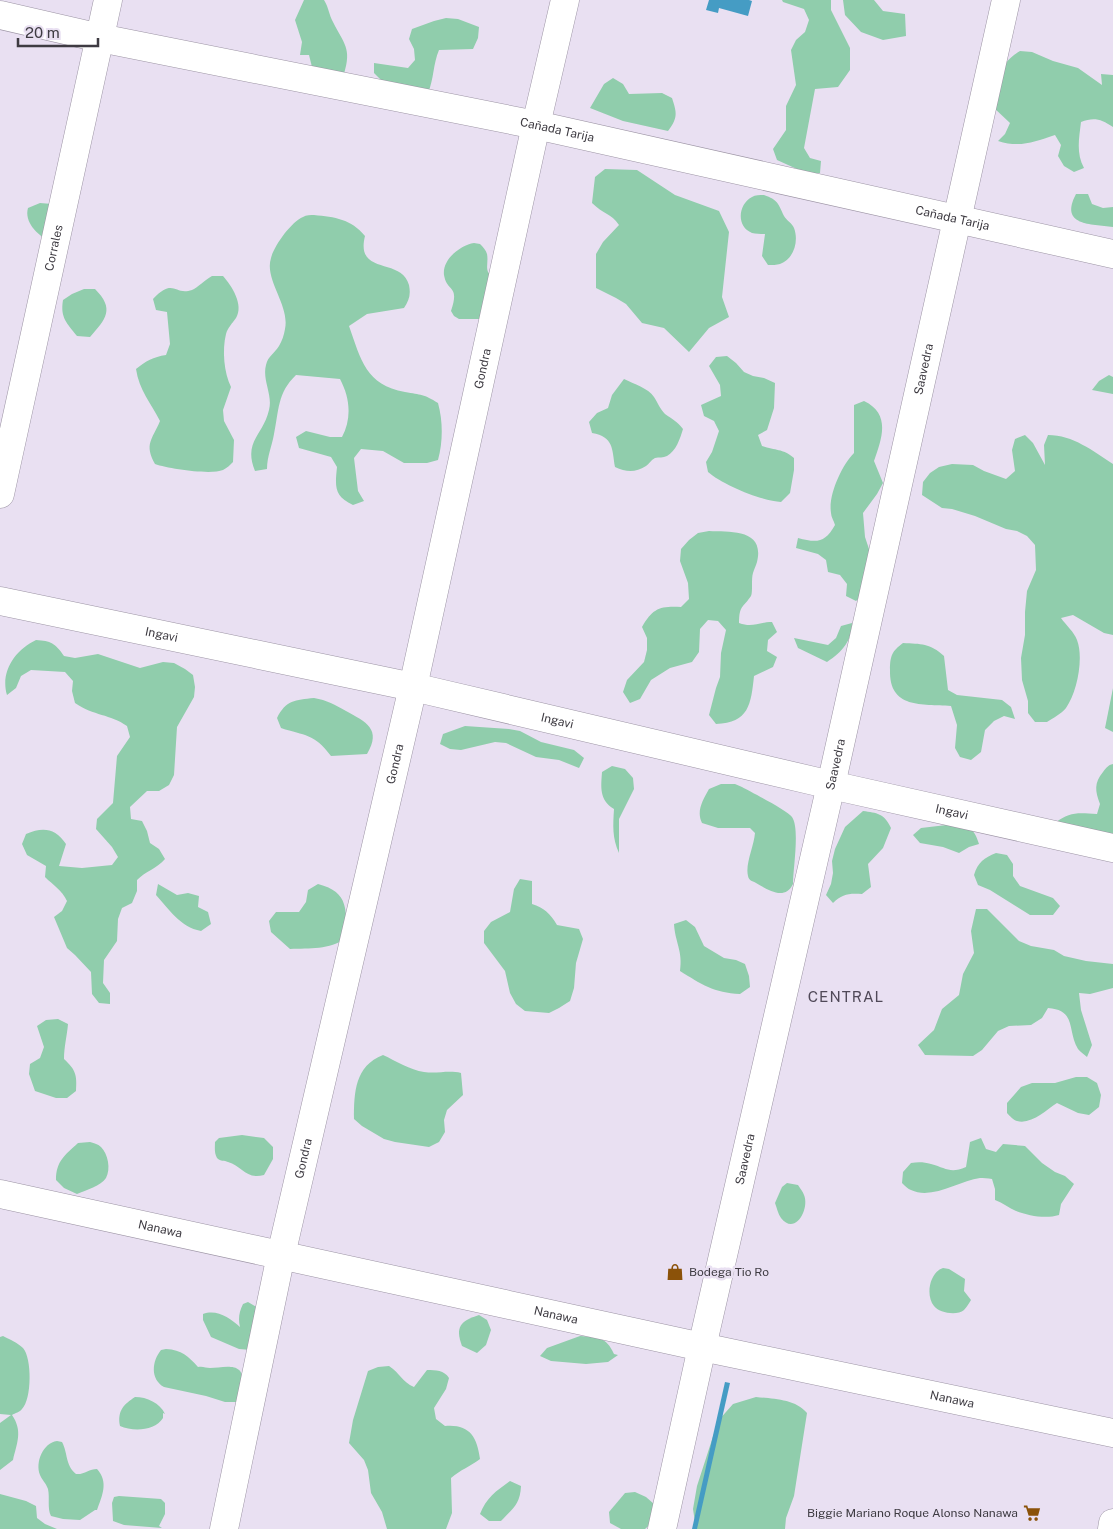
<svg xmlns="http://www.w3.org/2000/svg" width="1113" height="1529" viewBox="0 0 1113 1529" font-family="'Public Sans',sans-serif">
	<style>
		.green { fill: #90cdac }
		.water { fill: #459cc4 }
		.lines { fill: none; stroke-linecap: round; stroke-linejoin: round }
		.minor-casing { stroke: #9c94a4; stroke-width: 29 }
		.minor { stroke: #fff; stroke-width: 28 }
		.labels { text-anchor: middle; stroke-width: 5; stroke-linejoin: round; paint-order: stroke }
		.street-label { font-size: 12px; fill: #3e3b42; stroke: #e9e0f2 }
		.poi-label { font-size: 12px; fill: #3e3b42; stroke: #e9e0f2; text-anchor: start }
		.quarter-label { font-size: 15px; letter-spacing: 1px; fill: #504958; stroke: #e9e0f2 }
	</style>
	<rect width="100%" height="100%" fill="#e9e0f2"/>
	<g class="green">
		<path d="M304,0H324C329,8 329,15 333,22C344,44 352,48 344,74L315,79L309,55H300L302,42L295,20Z"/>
		<polygon points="782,0 831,0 831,10 850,48 850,70 838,87 815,89 804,148 810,158 821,161 820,173 808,174 777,160 773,149 786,130 786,106 796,85 791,50 796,40 805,32 809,20 804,9 783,2"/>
		<polygon points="843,0 874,0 883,11 905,14 906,36 883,40 861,32 845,15"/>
		<path d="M446,18L458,19L479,27L478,38L473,49L439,50C433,64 434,79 428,93L382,81L374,73V63L408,68L415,60L414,49L409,39L412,29L434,21Z"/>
		<path d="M1020,51L1032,52L1053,61L1078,68L1102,85L1101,74L1113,75V127C1101,119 1094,117 1081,122C1079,139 1076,153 1084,168L1074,172L1064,166L1058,156L1061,145L1055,135C1034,142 1020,148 998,141L1005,134L1010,123L993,107C997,84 997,64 1020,51Z"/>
		<path d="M613,78L623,84L629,94L662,93L672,98C677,113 678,118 668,131L623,121L590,108L604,84Z"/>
		<path d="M605,169L637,170L675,195L719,211L729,232L722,297L729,317L709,328L689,352L664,328L642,323L626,304L616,298L596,288V254L603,242L619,225C611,213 603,214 592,203L595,177Z"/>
		<path d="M1076,194H1088L1092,204L1103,208L1113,207V227C1091,224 1059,226 1076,194Z"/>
		<path d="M764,195C778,200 778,203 784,216C787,221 792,223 794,228C799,241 794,259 780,264C777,265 772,265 768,265L762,256L765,234C761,234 756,234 752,233C736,227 738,204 752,197C755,195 760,195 764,195Z"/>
		<path d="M40,203L52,204L48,241C37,234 24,222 28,208Z"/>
		<path d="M314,215C335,217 351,219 365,236C355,276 402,257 409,285C411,295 409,300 404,308L367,314L349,326C361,360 366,385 405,392C421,395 424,394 438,403C443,421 443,442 438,460L427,463H404L383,451L361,449L354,458L358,491L364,501L353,505C334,496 335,487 337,467L331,457L299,448L296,437L306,431L330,437H342C352,418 350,398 340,379L296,375C277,393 279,411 274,434C272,446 267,456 267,469L255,471C243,441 263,436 269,410C273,395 262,380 266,365C268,356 274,354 279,346C282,341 284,335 285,329C290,305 264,280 271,258C274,246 291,222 303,217C306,215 311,215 314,215Z"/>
		<path d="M474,243L480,244C483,247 486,250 487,254C489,264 483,272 494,277L484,319H459L454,316L451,311C460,284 447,293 444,275C442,259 461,245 474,243Z"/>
		<path d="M212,276H223C232,286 244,305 236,318C232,324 228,327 226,334C222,350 224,373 231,387L223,410L224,421L234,440L233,462C230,465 227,468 223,470C211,475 169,469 155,464C144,444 152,440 160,421C151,403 139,390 136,369C146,361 153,357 166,355L170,344L167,312L156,310L153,299C174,277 174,296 192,290C197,288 206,279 212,276Z"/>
		<path d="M84,289H95C115,309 106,319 90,337L77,336C67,323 60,318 63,300L72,294Z"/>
		<path d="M727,356L736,363L744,372L753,376L764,378L775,383L774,408L767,430L758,435L762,446C776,451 782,448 794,458V470L790,493L781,502C762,501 723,485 708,472L706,462L712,452L719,431L714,421L704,416L701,405L721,396L720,385L709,366L716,357Z"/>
		<polygon points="1109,375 1113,377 1113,394 1092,390 1099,381"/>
		<path d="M624,379C634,384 648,388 654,397C658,403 660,409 665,414C673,420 676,420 683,429C680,439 676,451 667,456C663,458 659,457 655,458C651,460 649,464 646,466C635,473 626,472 615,467C612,449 614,437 592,433L589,422L597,413L608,408L612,395Z"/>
		<path d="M864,401C891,414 882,438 874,461L883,483L877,494L863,513L865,537L873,561L865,593L856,601L846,596L847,584L840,575L828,572L826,560L818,554L796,548L798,538C817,543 825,543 835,525C834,521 831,517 831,513C828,495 842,465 854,453V405Z"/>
		<path d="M1025,435L1033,443L1045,465L1044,445L1048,435C1073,435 1093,451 1113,464V635L1104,633L1073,615L1061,618C1066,625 1074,632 1077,640C1084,658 1077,693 1066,708C1061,714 1053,718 1047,722H1035L1028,713V701L1022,680L1021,658L1025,635V612L1027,591L1036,570L1035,545L1027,536L1017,531L1006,529L975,516L952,509L942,508L922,495L923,482L930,473L939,467L952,464L973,465L984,471L1006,479L1015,471L1012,450L1015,439Z"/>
		<path d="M709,531C731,532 765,529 757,562C756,566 754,569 753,573C751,579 753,591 751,596C743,608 739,605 739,623C753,628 758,622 772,622L777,632L768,640L767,651L777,657L773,667L754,676C751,704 749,723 716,724L709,715L716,688L720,677L721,653L726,630L718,621L708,620L700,629L699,652L692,662L670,668L651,680L640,699L630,703L623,692L627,680L644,662L647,650V638L642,627C653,608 660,606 681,607L689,599L688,583L680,561L681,549L689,540L698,533Z"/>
		<path d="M852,623C852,641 842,652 827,662L798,648L794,638L828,645L836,638L841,626Z"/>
		<path d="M36,640C51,641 55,643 64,656L75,658L98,654L140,668L163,662L174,663L185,669L193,675L195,687L194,697L177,727L174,775L169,785L159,791H147L130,807L131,819L142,821L147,831L150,843L159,849L165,859C156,869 146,871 137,880V891L132,903L122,908L118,919L117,941L104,960L103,983L110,993V1004L99,1003L92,994L91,972L75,955L67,948L54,917L62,911L67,901C62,890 53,885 45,877L46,866L27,855L22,844L26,834C43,827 55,828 66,844L59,866L82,868L112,865L118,857L112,847L96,829L97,819L113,803L117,756L130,737L127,726C110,714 94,716 75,703L72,691L73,681L65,672L31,670L21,676L16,688L7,695C0,672 15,650 36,640Z"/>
		<path d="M903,643C921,644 930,643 944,656L948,690L957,695L1002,700L1011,707L1015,719L1004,716L994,721L985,730L981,752L971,760L960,757L955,748L957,725L951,706C922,704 889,709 890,670C890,656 892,651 903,643Z"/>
		<polygon points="1113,688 1113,732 1105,728"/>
		<path d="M314,698C327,700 335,705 346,711C366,722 382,729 367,754L331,756C314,733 305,736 281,728L277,718C286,700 295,700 314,698Z"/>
		<polygon points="465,726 509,729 520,731 541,742 574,750 584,758 579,768 559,760 536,757 506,743 495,742 461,750 450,749 440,744 443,734"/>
		<path d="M1113,764V844L1055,823C1070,811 1079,813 1097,814L1100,804C1095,791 1094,783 1103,772C1106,768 1108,765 1113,764Z"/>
		<path d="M612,766L625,769L633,778L634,789L619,819V853C612,838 613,825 614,809C599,800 601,787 602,772Z"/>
		<path d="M721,784H735L742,787C751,792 787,810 792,817C800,828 793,869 793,884C785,901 768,890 756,883C753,881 749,881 748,876C745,864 754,846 755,833L750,828H718L702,823C696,811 703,800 709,789Z"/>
		<path d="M863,811C877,813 884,813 891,828L883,848L868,864L871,887L862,894C849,893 842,894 833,903L826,895L831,884L833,873L832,861L835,849L845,827Z"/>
		<path d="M955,824C969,825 975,830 979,844L969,847L959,853L943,847L920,843L913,835L921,828Z"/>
		<path d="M996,853L1007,855L1013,864V876L1020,886L1053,898L1060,906L1053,915H1030L990,890L978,885L974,875C978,862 984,858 996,853Z"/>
		<path d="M520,879L532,881V904C544,908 550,913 557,925L579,929L583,939L576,963L574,988L570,1001L559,1008L549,1013L525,1011L516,1004L510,993L505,971L484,943V931L491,922L510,912L514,889Z"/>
		<path d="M158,884L177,895L188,893L199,896L198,907L208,912L211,924L201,931C180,927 169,909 156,895Z"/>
		<path d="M318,884C350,892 346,911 346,938C329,950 310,948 290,949L271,932L269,921L276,912H299L306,902L308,890Z"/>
		<path d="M976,909H987L1019,941L1031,946L1054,950L1064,956L1086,961L1113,964V988L1090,994L1079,993L1081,1010L1092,1045L1087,1057C1084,1054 1080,1052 1078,1049C1067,1031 1077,1010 1048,1008L1042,1018L1031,1025L1009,1026L998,1031L982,1050L973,1056L925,1055L918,1045L934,1030L942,1009L959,995L963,974L974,953L971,931Z"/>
		<path d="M686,920L695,927L704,946L724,958L736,960L745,964L749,976L750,987L740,994C714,993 701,984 680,971C683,951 675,942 674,924Z"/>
		<path d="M58,1019L68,1024C67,1036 64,1047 64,1059C76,1070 77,1075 76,1091L67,1098H56L35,1091L29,1074L30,1064L40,1058L44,1047L37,1026L46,1020Z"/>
		<path d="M383,1055C396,1061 410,1070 424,1072C437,1074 448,1070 461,1073L463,1095L447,1110L444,1120L445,1132L439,1142L429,1147L395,1142L384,1139L362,1126L354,1119C354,1092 355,1066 383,1055Z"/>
		<path d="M1076,1077H1087L1097,1083L1101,1095L1099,1107L1089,1115L1078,1113L1057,1103C1046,1110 1031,1125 1017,1121C1013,1120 1010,1116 1007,1113V1103L1021,1087L1032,1083H1055Z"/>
		<path d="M242,1135L264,1138L273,1147V1159L264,1175C246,1180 242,1166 228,1162C224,1160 221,1162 217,1158C214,1153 215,1147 215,1142L219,1138Z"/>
		<path d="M981,1138L986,1149L996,1152L1003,1144L1025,1146L1042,1163L1055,1172L1065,1176L1074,1184L1061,1204L1059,1215C1046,1219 1029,1216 1016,1211C1009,1208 1003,1203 995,1200V1189L992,1179C988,1178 983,1178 980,1178C959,1181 932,1200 911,1190C908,1189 905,1186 902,1183L903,1172L911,1163C918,1162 924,1162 931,1164C946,1168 950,1174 966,1167L970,1142Z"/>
		<path d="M90,1142C93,1143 98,1144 101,1147C108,1154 111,1169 106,1178C101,1186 86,1190 77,1194L64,1188L56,1180C56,1161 65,1155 78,1143Z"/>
		<path d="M787,1183L798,1185C800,1188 803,1192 804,1195C810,1209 795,1236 781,1218C778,1214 777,1208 775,1203L782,1187Z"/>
		<path d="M943,1268L949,1269L965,1279L964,1291L971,1300C969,1303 967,1307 964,1310C957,1316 939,1313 934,1306C925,1295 930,1272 943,1268Z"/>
		<path d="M248,1302L258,1308L251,1350L239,1349L211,1337L203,1320V1314C217,1309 230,1318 240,1327C238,1319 239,1312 243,1304Z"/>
		<path d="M479,1315L487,1320L491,1330L486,1345L477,1353L462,1346C455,1327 460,1321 479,1315Z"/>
		<path d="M3,1336C9,1339 18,1343 23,1348C32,1358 32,1399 22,1409C20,1412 15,1413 12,1415C23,1431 17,1443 13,1460L0,1470V1423L11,1415L0,1414V1337Z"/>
		<path d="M580,1336C598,1338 606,1336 614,1354L618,1355L608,1362L586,1364L551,1361L540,1356L547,1348Z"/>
		<path d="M166,1349C182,1350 188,1356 198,1367C203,1366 206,1368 210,1368C222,1368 246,1360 242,1384C241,1391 240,1397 236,1402H225L206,1396L164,1387C150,1379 152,1361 161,1350Z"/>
		<path d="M389,1366C400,1373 402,1382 414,1387L427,1370C436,1370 444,1370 449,1378L446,1389L434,1408L436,1419L445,1426C469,1424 477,1436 480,1459C471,1466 460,1470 451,1478L452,1513L446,1529H387L382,1512L371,1493L368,1470L364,1460L349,1443L353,1420L368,1371L378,1367Z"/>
		<path d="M135,1397C147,1397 160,1403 165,1414L163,1413V1418C155,1431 133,1432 120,1426C117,1411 124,1404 135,1397Z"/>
		<path d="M756,1397C774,1399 795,1399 807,1413L794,1496L786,1518L785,1529H696L693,1509L697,1486L718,1421L733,1404Z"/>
		<path d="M57,1441L62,1442C68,1453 65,1465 76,1474C84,1475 89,1469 97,1469C109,1482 102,1496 97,1510H95L80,1520L63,1519L51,1516C47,1508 50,1498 48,1489C46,1483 42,1480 40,1475C35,1462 43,1443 57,1441Z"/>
		<path d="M510,1481L521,1486C520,1505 513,1508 501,1521H489L480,1514C486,1498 496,1491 510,1481Z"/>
		<polygon points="635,1492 646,1497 654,1504 654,1521 645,1529 621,1529 610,1523 609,1512 625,1493"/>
		<polygon points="0,1494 26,1501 36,1506 37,1518 45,1524 57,1529 0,1529"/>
		<polygon points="119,1496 161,1499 165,1503 165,1514 159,1526 162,1528 124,1525 113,1521 112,1503 114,1497"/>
	</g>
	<g class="water">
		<polygon points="709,0 749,0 752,1 748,16 719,8 718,13 706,10"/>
		<polygon points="725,1382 730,1383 697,1529 692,1529"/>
	</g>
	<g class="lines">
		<g class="minor-casing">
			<g id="minor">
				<path id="s1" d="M0,15L100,38L536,125L1113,254"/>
				<path id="s2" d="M0,494L108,0"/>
				<path id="s3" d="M0,601L413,687L831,785L1113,848"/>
				<path id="s4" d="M0,1194L702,1347L1113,1433"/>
				<path id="s5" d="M224,1529L281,1255L413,687L536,125L565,0"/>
				<path id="s6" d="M662,1529L702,1347L831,785L1006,0"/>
				<polyline points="1112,1529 1113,1523"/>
			</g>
		</g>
		<use href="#minor" class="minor"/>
	</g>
	<defs>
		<g id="shop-bare" transform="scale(1.35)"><path d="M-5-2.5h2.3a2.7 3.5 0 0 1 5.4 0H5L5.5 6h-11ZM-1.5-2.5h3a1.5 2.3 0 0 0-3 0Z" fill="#8b5209" stroke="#e9e0f2" stroke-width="2.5" paint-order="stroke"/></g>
		<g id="supermarket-bare" transform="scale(1.35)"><path d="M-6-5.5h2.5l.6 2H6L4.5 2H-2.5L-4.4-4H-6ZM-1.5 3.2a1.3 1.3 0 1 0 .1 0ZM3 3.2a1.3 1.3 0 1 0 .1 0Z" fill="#8b5209" stroke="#e9e0f2" stroke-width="2.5" paint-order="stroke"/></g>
	</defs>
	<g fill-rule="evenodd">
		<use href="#shop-bare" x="675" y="1272"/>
		<use href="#supermarket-bare" x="1032" y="1513"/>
	</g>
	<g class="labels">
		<g class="street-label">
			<text dy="4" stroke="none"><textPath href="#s1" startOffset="569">Cañada Tarija</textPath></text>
			<text dy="4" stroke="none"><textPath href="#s1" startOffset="974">Cañada Tarija</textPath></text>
			<text dy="4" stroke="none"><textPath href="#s2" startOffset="252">Corrales</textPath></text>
			<text dy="4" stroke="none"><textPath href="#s5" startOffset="1189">Gondra</textPath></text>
			<text dy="4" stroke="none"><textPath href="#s6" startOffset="1189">Saavedra</textPath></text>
			<text dy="4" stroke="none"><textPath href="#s3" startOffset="165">Ingavi</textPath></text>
			<text dy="4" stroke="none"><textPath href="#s3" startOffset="570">Ingavi</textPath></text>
			<text dy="4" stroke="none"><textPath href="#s5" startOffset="784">Gondra</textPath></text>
			<text dy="4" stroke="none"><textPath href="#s6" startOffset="784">Saavedra</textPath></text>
			<text dy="4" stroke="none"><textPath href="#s3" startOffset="975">Ingavi</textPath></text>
			<text dy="4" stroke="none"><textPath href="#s5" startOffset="379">Gondra</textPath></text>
			<text dy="4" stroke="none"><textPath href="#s6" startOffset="379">Saavedra</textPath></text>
			<text dy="4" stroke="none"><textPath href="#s4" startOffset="164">Nanawa</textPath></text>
			<text dy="4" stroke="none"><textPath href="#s4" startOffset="569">Nanawa</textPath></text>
			<text dy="4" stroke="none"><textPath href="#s4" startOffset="974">Nanawa</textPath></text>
		</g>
		<g class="poi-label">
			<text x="689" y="1276">Bodega Tio Ro</text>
			<text x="1018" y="1517" text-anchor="end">Biggie Mariano Roque Alonso Nanawa</text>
		</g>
		<g class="quarter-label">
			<text x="846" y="1002">CENTRAL</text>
		</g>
	</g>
	<path d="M18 38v8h80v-8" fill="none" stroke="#3e3b42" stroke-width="2.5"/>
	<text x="25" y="38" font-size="15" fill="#3e3b42" stroke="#e9e0f2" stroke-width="4" paint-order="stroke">20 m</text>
</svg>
